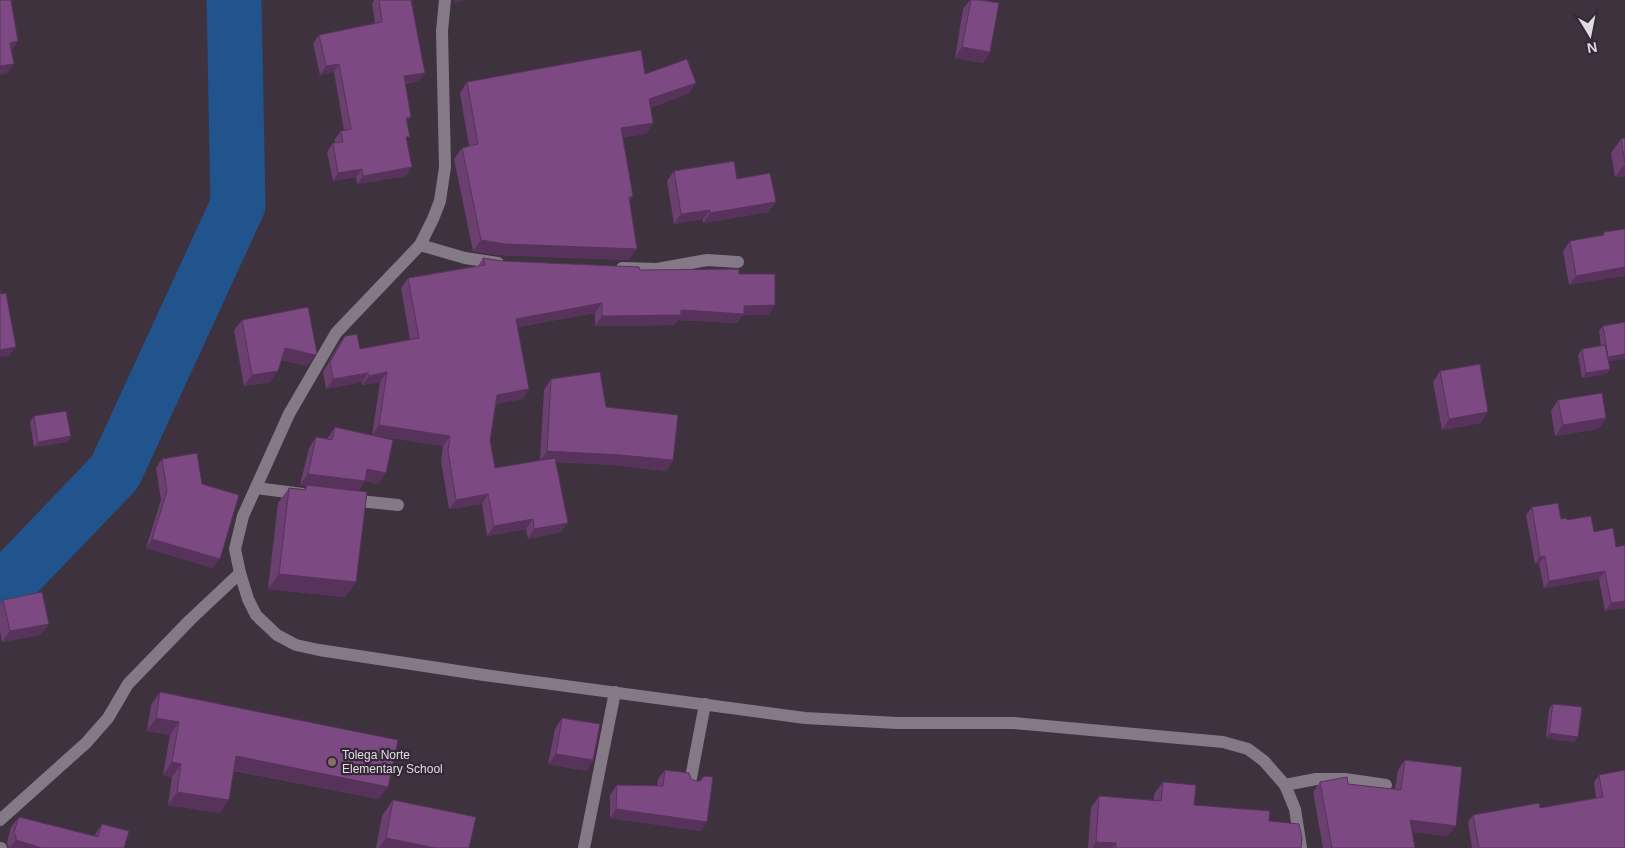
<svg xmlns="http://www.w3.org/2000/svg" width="1625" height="848" viewBox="0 0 1625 848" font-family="Helvetica,sans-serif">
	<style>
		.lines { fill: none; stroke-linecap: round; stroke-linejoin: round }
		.river { stroke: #21538c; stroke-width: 55 }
		.minor { stroke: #867987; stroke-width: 12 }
		.wall { fill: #6b3f70 }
		.shaded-wall { fill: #57335b }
		.building { fill: #7c4982; stroke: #57335b }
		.education-dot { fill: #8d6e63; stroke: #332835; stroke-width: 2 }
		.labels { text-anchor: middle; stroke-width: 4.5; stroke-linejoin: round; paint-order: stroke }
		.poi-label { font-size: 12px; fill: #e2dbe3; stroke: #332835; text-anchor: start }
	</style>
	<rect width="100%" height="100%" fill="#3e323f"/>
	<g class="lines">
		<polyline class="river" points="0,592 115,472 238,205 234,0"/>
		<g class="minor">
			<polyline points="445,0 442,31 445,167 440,201 433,219 420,245 336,333 289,414 243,516 235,549 240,573 248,599 256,615 277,635 296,645 319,650 484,675 805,718 897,723 1014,723 1223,742 1248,749 1264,761 1285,785 1295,809 1301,848"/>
			<polyline points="420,245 465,258 498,263"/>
			<polyline points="622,268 657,269 707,260 738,262"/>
			<polyline points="256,488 303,494"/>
			<polyline points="350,500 398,505"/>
			<polyline points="690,783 705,704"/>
			<polyline points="1285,785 1316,779 1345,779 1386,785"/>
			<polyline points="0,820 86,743 108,718 128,684 190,620 240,573"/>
			<polyline points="0,848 1,848"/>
			<polyline points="584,848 615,692"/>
		</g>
	</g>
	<g class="wall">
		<polygon points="374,0 411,0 419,81 405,84 411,117 407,122 406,176 357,184 356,177 333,181 327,152 333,143 335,143 335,139 341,131 344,130 334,72 320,75 313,43 319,35 375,23 372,4"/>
		<polygon points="970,0 980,0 990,52 983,63 955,58 963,9"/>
		<polygon points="645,74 696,83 688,94 651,107 653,123 646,134 623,137 633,196 629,201 629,260 497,255 473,251 454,159 462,148 469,146 460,93 467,82"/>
		<polygon points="1625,138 1625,176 1615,177 1611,153 1621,139"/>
		<polygon points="674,171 737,179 769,212 703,223 703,219 674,224 667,181"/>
		<polygon points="1625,229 1569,285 1563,251 1570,241 1602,235 1604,232"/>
		<polygon points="483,258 502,261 640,270 739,274 768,315 743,315 737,323 678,320 674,325 595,326 595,313 517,327 523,399 496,404 490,440 495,468 540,460 544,390 551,379 606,407 673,460 666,471 613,465 556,462 561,532 528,539 526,529 487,536 482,504 449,509 441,461 443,446 372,435 380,382 362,385 362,382 326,389 323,372 338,346 345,336 360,349 410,340 401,288 408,278 478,266"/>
		<polygon points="242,320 308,366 281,360 270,382 244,386 234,330"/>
		<polygon points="1603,326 1610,369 1606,374 1582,378 1578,355 1582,349 1601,346 1599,331"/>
		<polygon points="1440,371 1481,423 1442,430 1433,382"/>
		<polygon points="1558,400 1606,418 1598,429 1555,436 1551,411"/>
		<polygon points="34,416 71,436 67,442 34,447 30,422"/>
		<polygon points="335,427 378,484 365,481 358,491 356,582 345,597 268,589 278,503 289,488 304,489 307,486 300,485 309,448 316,437 327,439"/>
		<polygon points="162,459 202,484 213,568 146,548 161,500 156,468"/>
		<polygon points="1532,507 1561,519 1567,520 1594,532 1625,608 1605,611 1599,579 1544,588 1539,564 1535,564 1526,515"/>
		<polygon points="3,600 41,635 2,642 0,632 0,605"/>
		<polygon points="160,692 379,799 234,771 220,813 168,805 172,777 163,775 170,735 147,731 151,705"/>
		<polygon points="1553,704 1574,742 1546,738 1549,709"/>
		<polygon points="562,718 593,760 586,771 548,764 555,729"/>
		<polygon points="1405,760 1448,836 1412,832 1415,848 1323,848 1313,792 1320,782 1348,784 1395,789 1398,770"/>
		<polygon points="665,770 701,831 610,818 610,795 617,785 657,786 658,779"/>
		<polygon points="1599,775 1625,848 1472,848 1468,822 1473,815 1540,808 1596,798 1594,782"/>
		<polygon points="1163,782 1194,805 1269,821 1301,848 1088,848 1091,808 1099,796 1154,800 1154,794"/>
		<polygon points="393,800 469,848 376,848 382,816"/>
		<polygon points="19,817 94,836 102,824 124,848 9,848 7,843 11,827"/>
	</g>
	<g class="shaded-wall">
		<polygon points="455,0 467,0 453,3"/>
		<polygon points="18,41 11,51 10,43"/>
		<polygon points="962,47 990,52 983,63 955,58"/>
		<polygon points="14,64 7,74 0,75 0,66"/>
		<polygon points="339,64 334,72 320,75 326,66"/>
		<polygon points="425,73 419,81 398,85 404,76"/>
		<polygon points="696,83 688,94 641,110 649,99"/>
		<polygon points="411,117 405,125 406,118"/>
		<polygon points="653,123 646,134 613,139 621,128"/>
		<polygon points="1625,164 1625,176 1615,177"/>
		<polygon points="412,167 406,176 357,184 363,176"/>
		<polygon points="362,169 356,177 333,181 338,173"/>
		<polygon points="776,202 769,212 703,223 710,213"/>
		<polygon points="710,210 703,219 674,224 681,214"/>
		<polygon points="481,240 637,249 629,260 497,255 473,251"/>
		<polygon points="1625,267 1625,276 1569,285 1576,276"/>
		<polygon points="602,303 595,313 509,328 516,319"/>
		<polygon points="775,305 768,315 743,315 737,323 678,320 674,325 595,326 602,316 744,306"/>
		<polygon points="16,347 9,356 0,357 0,350"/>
		<polygon points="285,348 315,355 308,366 277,359"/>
		<polygon points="1625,354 1625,359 1604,362 1608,357"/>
		<polygon points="1610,369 1606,374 1582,378 1586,373"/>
		<polygon points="278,371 270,382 244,386 252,375"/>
		<polygon points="387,372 380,382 362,385 369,376"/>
		<polygon points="368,373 362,382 326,389 333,379"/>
		<polygon points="529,389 523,399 490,405 497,395"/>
		<polygon points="1488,412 1481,423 1442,430 1449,419"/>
		<polygon points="1606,418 1598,429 1555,436 1563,425"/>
		<polygon points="379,425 450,436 443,446 372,435"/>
		<polygon points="71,436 67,442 34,447 38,442"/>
		<polygon points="547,451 620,455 673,460 666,471 613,465 540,461"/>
		<polygon points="367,469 386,473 378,484 365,481 358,492 300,485 308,474"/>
		<polygon points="488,494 482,504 449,509 456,500"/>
		<polygon points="533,519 526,529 487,536 494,526"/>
		<polygon points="568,523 561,532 528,539 534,529"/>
		<polygon points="152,539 220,559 213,568 146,548"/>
		<polygon points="1545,556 1539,564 1535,564 1540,557"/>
		<polygon points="1605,571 1599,579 1544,588 1549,581"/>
		<polygon points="279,574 356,582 345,597 268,589"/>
		<polygon points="1625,601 1625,608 1605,611 1611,603"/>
		<polygon points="49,624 41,635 2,642 10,631"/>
		<polygon points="156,718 179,722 170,735 147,731"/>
		<polygon points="1549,733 1578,737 1574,742 1546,738"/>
		<polygon points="556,754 593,760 586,771 548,764"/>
		<polygon points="236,756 388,787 379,799 227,769"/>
		<polygon points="172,762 181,764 172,777 163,775"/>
		<polygon points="177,792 229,800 220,813 168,805"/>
		<polygon points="616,809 707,822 701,831 610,818"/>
		<polygon points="1410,820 1456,826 1448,836 1403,831"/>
		<polygon points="386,838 435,848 379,848"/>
		<polygon points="16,840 42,848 10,848"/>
		<polygon points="1096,842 1116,843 1113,848 1092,848"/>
	</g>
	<g class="building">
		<polygon points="0,0 11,0 18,41 10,43 14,64 0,66"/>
		<polygon points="379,0 411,0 425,73 404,76 411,117 406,118 410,137 406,137 412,167 363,176 362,169 338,173 333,143 343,142 341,131 351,129 339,64 326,66 319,35 382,22"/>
		<polygon points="971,0 980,0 999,3 990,52 962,47"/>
		<polygon points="641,50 645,74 687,59 696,83 649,99 653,123 621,128 633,196 629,197 637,249 505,244 481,240 462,148 478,144 467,82"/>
		<polygon points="1625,138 1625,163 1621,139"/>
		<polygon points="734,161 737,179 770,173 776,202 710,213 710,210 681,214 674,171"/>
		<polygon points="1625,229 1625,267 1576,276 1570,241 1604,235 1604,232"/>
		<polygon points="483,258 502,261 639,267 640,270 739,269 739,274 775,274 775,305 744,306 744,314 681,310 681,315 602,316 602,303 516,319 529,389 497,395 490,440 495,468 555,458 568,523 534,529 533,519 494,526 488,494 456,500 448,451 450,436 379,425 387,372 369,376 368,373 333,379 330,362 345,336 357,334 360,349 419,338 408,278 485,265"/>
		<polygon points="0,290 1,294 6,293 16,347 0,350"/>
		<polygon points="308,307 317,353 315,355 285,348 278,371 252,375 242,320"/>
		<polygon points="1625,322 1625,354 1608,357 1603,326"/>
		<polygon points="1605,345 1610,369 1586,373 1582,349"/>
		<polygon points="1480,364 1488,412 1449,419 1440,371"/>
		<polygon points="600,372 606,407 678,415 673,460 620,455 547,451 551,379"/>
		<polygon points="1602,393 1606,418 1563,425 1558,400"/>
		<polygon points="66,411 71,436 38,442 34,416"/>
		<polygon points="335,427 393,440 386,473 367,469 365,481 308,474 316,437 332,440"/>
		<polygon points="197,453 202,484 239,495 220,559 152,539 167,491 162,459"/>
		<polygon points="307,485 367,492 356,582 279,574 289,488 306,490"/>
		<polygon points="1558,503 1561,519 1566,518 1567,520 1591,516 1594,532 1613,528 1616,547 1625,545 1625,601 1611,603 1605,571 1549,581 1545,556 1540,557 1532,507"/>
		<polygon points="42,592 49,624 10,631 3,600"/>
		<polygon points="160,692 398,740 388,787 236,756 229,800 177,792 181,764 172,762 179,722 156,718"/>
		<polygon points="1553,704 1582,707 1578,737 1549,733"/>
		<polygon points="562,718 600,724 593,760 556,754"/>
		<polygon points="1405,760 1462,767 1456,826 1410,820 1415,848 1332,848 1320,782 1347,777 1348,784 1401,790"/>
		<polygon points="665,770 689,773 691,779 696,781 700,781 704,776 713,777 707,822 616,809 617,785 663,786"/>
		<polygon points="1625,770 1625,848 1479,848 1473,815 1539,803 1540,808 1603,797 1599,775"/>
		<polygon points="1163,782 1196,785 1194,805 1270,811 1269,821 1299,824 1302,838 1301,848 1116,848 1116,843 1096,842 1099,796 1161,801"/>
		<polygon points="393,800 476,817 469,848 435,848 386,838"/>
		<polygon points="19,817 98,837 102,824 129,831 124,848 42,848 16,840 16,837 14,832"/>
	</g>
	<circle class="education-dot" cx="332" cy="762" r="5"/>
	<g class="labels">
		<g class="poi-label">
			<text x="342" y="759">Tolega Norte<tspan x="342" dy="14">Elementary School</tspan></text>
		</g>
	</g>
	<g transform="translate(1590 35) rotate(170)" stroke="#332835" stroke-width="4" paint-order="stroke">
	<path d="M0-4L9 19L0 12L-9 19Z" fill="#e2dbe3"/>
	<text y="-8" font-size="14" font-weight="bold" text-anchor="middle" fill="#e2dbe3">N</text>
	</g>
</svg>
